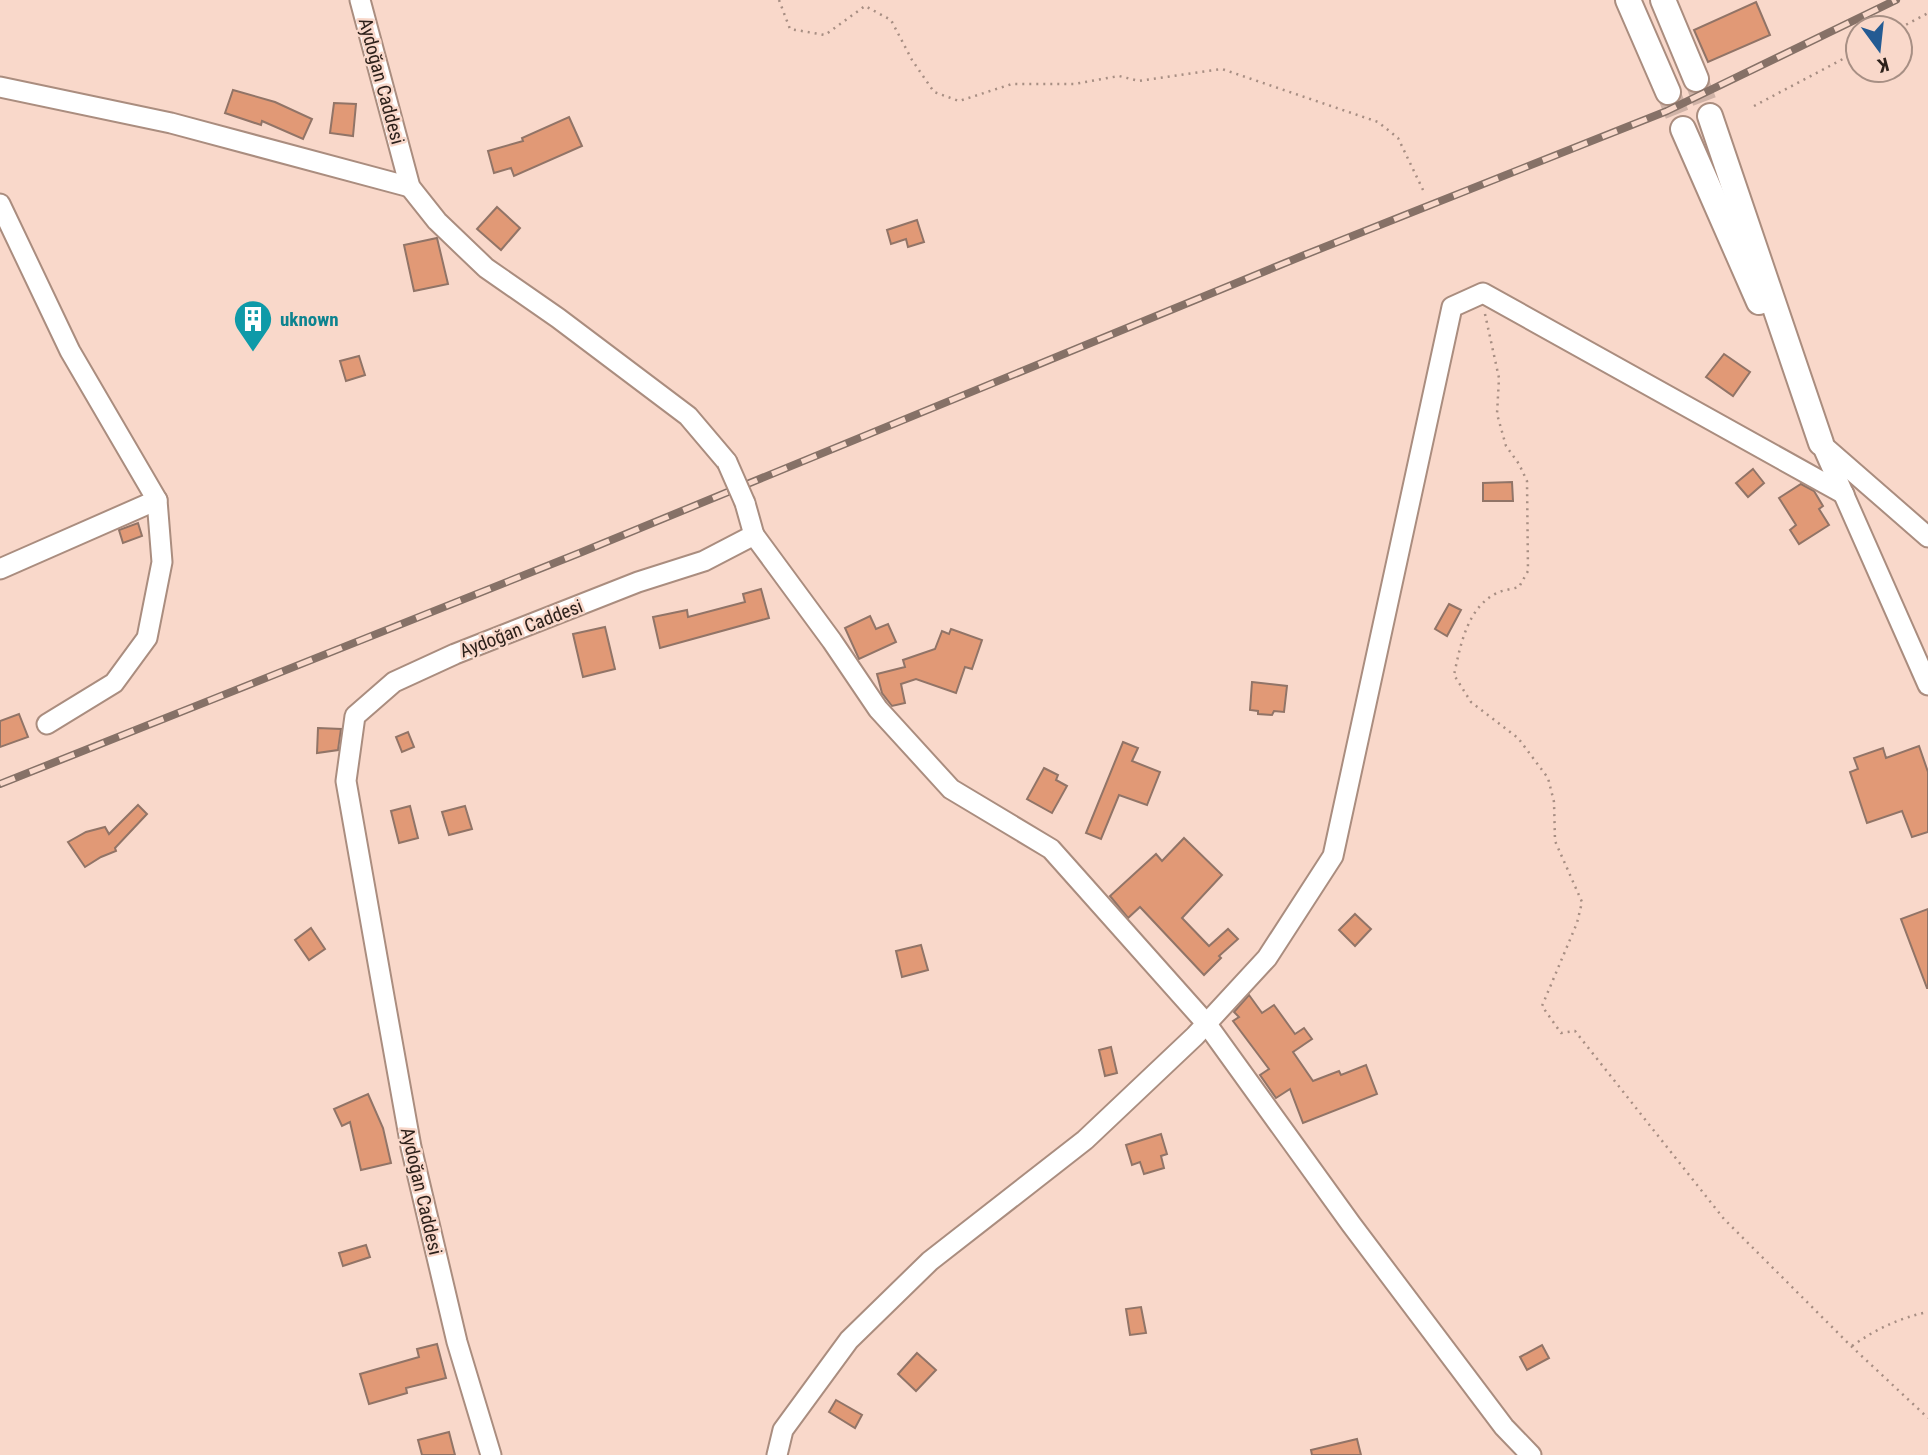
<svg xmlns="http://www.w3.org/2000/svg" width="1928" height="1455" viewBox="0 0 1928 1455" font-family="'Roboto Condensed',sans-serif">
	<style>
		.building { fill: #e19976; stroke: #917467; stroke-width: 2 }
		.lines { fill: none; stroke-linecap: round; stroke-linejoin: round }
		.major-tunnel { stroke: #d0b3a7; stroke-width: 24; stroke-dasharray: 24 12; stroke-linecap: butt }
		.minor-casing { stroke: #aa8d7f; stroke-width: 23 }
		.major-casing { stroke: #aa8d7f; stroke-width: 28 }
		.path { stroke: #a78e83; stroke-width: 2.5; stroke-dasharray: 2 5; stroke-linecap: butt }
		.minor { stroke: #fff; stroke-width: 19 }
		.major { stroke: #fff; stroke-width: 24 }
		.rail-casing { stroke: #867167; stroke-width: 8 }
		.rail { stroke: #f9d8ca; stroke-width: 5; stroke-dasharray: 16; stroke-linecap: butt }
		.minor-bridge-casing { stroke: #aa8d7f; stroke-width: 23; stroke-linecap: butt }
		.minor-bridge { stroke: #fff; stroke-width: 19 }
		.labels { text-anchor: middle; stroke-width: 5; stroke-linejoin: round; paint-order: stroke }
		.street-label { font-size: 19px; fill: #2d211b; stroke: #f9d8ca }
		.culture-label { font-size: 19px; font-weight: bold; fill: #0d838f; stroke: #f9d8ca; text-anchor: start }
	</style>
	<rect width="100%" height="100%" fill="#f9d8ca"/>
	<g class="building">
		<polygon points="1756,2 1770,35 1708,62 1694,30"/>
		<polygon points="233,90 275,102 312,119 303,139 262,121 261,125 225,113"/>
		<polygon points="334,103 356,104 353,136 330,133"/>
		<polygon points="569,117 582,146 514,176 511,168 494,173 488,151 523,141 522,138"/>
		<polygon points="497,207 520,228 501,250 477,229"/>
		<polygon points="917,220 924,242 908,247 906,239 891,244 887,230"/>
		<polygon points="437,238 448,284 414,291 404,245"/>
		<polygon points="1724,354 1750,372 1733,396 1706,377"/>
		<polygon points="359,356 365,375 346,381 340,361"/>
		<polygon points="1753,469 1764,483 1748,497 1736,483"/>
		<polygon points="1512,482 1513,501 1483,501 1483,483"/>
		<polygon points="1801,484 1814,491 1823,506 1819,509 1829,525 1799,544 1790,530 1796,525 1779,498"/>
		<polygon points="138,523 142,536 123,543 119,530"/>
		<polygon points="761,589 769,618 660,648 653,617 687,610 688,617 745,602 743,594"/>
		<polygon points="1449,604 1461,610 1447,636 1435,629"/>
		<polygon points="870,616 876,629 888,624 896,642 859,659 845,628"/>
		<polygon points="605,627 615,669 583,677 573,634"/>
		<polygon points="951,629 982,640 972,669 965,667 956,693 916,679 901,684 905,703 892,706 882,693 877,674 905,667 903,660 935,649 942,631 949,634"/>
		<polygon points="1252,682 1287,686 1284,712 1274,711 1272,715 1258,714 1258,711 1250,710"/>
		<polygon points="19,714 28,737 0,747 0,721"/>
		<polygon points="318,728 341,729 338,750 317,753"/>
		<polygon points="408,732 414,747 402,752 396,737"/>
		<polygon points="1123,742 1138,748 1132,761 1160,772 1147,805 1119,795 1101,839 1086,833"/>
		<polygon points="1919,746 1928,772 1928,832 1912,837 1902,811 1867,823 1850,772 1858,769 1854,758 1883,748 1886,758"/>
		<polygon points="1044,768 1058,775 1056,780 1067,786 1052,813 1027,799"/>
		<polygon points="138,805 147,814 115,848 116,851 101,857 85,867 68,842 86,832 105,827 109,834"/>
		<polygon points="410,806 418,838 399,843 391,811"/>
		<polygon points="465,806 472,829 449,835 442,812"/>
		<polygon points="1184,838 1222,875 1182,918 1209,946 1228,929 1238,939 1219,956 1221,958 1204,975 1140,907 1128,918 1110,896 1156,854 1162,861"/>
		<polygon points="1928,909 1928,988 1927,988 1901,919"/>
		<polygon points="1355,914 1371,929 1355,946 1339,930"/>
		<polygon points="311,928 325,949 309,960 295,940"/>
		<polygon points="921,945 928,970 902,977 896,951"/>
		<polygon points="1249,995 1262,1013 1274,1005 1295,1034 1304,1028 1312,1039 1293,1052 1313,1081 1339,1071 1341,1075 1366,1065 1377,1094 1303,1123 1290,1089 1276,1098 1260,1075 1269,1069 1233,1021 1239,1017 1234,1012"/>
		<polygon points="1111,1047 1117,1073 1105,1076 1099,1050"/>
		<polygon points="368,1094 383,1128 391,1163 361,1170 350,1122 342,1126 334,1109"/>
		<polygon points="1161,1134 1167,1154 1161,1156 1164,1168 1144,1174 1140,1162 1132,1165 1126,1145"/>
		<polygon points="366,1245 370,1257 343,1266 339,1253"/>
		<polygon points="1141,1307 1146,1333 1130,1335 1126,1309"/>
		<polygon points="437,1344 446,1378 406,1388 407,1393 369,1404 360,1374 419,1357 417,1349"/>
		<polygon points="1542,1345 1549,1358 1527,1370 1520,1357"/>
		<polygon points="917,1353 936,1370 916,1391 898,1374"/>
		<polygon points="836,1400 862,1415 855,1428 829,1412"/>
		<polygon points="449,1432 455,1455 422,1455 418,1440"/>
		<polygon points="1357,1439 1361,1455 1312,1455 1311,1450"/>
	</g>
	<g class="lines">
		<g class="major-tunnel">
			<polyline points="1696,79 1710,116"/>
			<polyline points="1668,92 1683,129"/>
		</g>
		<g class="minor-casing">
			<g id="minor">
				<polyline points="360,0 410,187 437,221 486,268 558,318 688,416 727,462"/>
				<polyline points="0,87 171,123 410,187"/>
				<polyline points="0,204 70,351 157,500 162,562 147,638 114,683 47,724"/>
				<polyline points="1821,443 1928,685"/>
				<polyline points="1827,449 1928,537"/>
				<polyline points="754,535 832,641 878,709 951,789 1051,849 1206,1023 1351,1224 1504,1427 1531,1455"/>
				<polyline points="0,569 157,500"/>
				<polyline points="491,1455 457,1342 411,1147 385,1002 346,781 355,716 394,682 455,654 638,582 704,561 754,535 745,503"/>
				<polyline points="777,1455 783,1430 849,1340 930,1261 1085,1140 1195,1036 1267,958 1333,856 1452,307 1483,293 1844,494"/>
			</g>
		</g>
		<g class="major-casing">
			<g id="major">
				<polyline points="1628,0 1668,92"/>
				<polyline points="1663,0 1696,79"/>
				<polyline points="1710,116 1821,443"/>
				<polyline points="1683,129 1759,302"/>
			</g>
		</g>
		<g class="path">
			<polyline points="779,0 790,29 825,35 865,6 891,20 912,60 934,92 959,101 1012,84 1074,84 1119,76 1139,81 1222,69 1378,122 1398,138 1424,192"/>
			<polyline points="1900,28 1928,13"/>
			<polyline points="1754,106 1858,51"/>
			<path d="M1485,314L1499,378L1497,414L1506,446L1519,464L1527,481L1528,571L1519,587C1512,589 1503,590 1497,593C1467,607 1460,647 1454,675L1471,702L1518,738L1548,778L1554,802L1555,841L1582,902L1577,923L1542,1006L1561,1033L1575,1031L1724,1219L1851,1346L1928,1418"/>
			<path d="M1852,1346C1876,1329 1899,1318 1928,1312"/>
		</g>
		<use href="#minor" class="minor"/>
		<use href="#major" class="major"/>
		<g class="rail-casing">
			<polyline id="rail" points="0,784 582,552 1302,256 1667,111 1896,0"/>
		</g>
		<use href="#rail" class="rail"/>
		<g class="minor-bridge-casing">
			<polyline id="minor-bridge" points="727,462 745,503"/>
		</g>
		<use href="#minor-bridge" class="minor-bridge"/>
	</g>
	<defs>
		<g id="building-pin" transform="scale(2.0125)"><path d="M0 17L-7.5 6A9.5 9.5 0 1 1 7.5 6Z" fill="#0f9aa8" stroke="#f9d8ca"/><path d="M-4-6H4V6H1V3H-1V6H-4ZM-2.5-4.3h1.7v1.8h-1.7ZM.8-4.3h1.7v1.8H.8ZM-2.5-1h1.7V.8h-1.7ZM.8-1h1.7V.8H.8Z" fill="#fff"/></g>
	</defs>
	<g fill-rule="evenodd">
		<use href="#building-pin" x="253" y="319"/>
	</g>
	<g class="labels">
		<g class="street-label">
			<text transform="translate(382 81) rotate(75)" y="7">Aydoğan Caddesi</text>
			<text transform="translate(521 628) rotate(-21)" y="7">Aydoğan Caddesi</text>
			<text transform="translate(422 1191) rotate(77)" y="7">Aydoğan Caddesi</text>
		</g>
		<g class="culture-label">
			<text x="280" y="326">uknown</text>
		</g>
	</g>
	<g transform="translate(1879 49) rotate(165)"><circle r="33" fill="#f9d8ca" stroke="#a78f84" stroke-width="2"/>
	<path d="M0-5L12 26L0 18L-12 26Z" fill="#245b93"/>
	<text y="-10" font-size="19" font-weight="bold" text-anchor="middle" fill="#2d211b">K</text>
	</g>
</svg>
